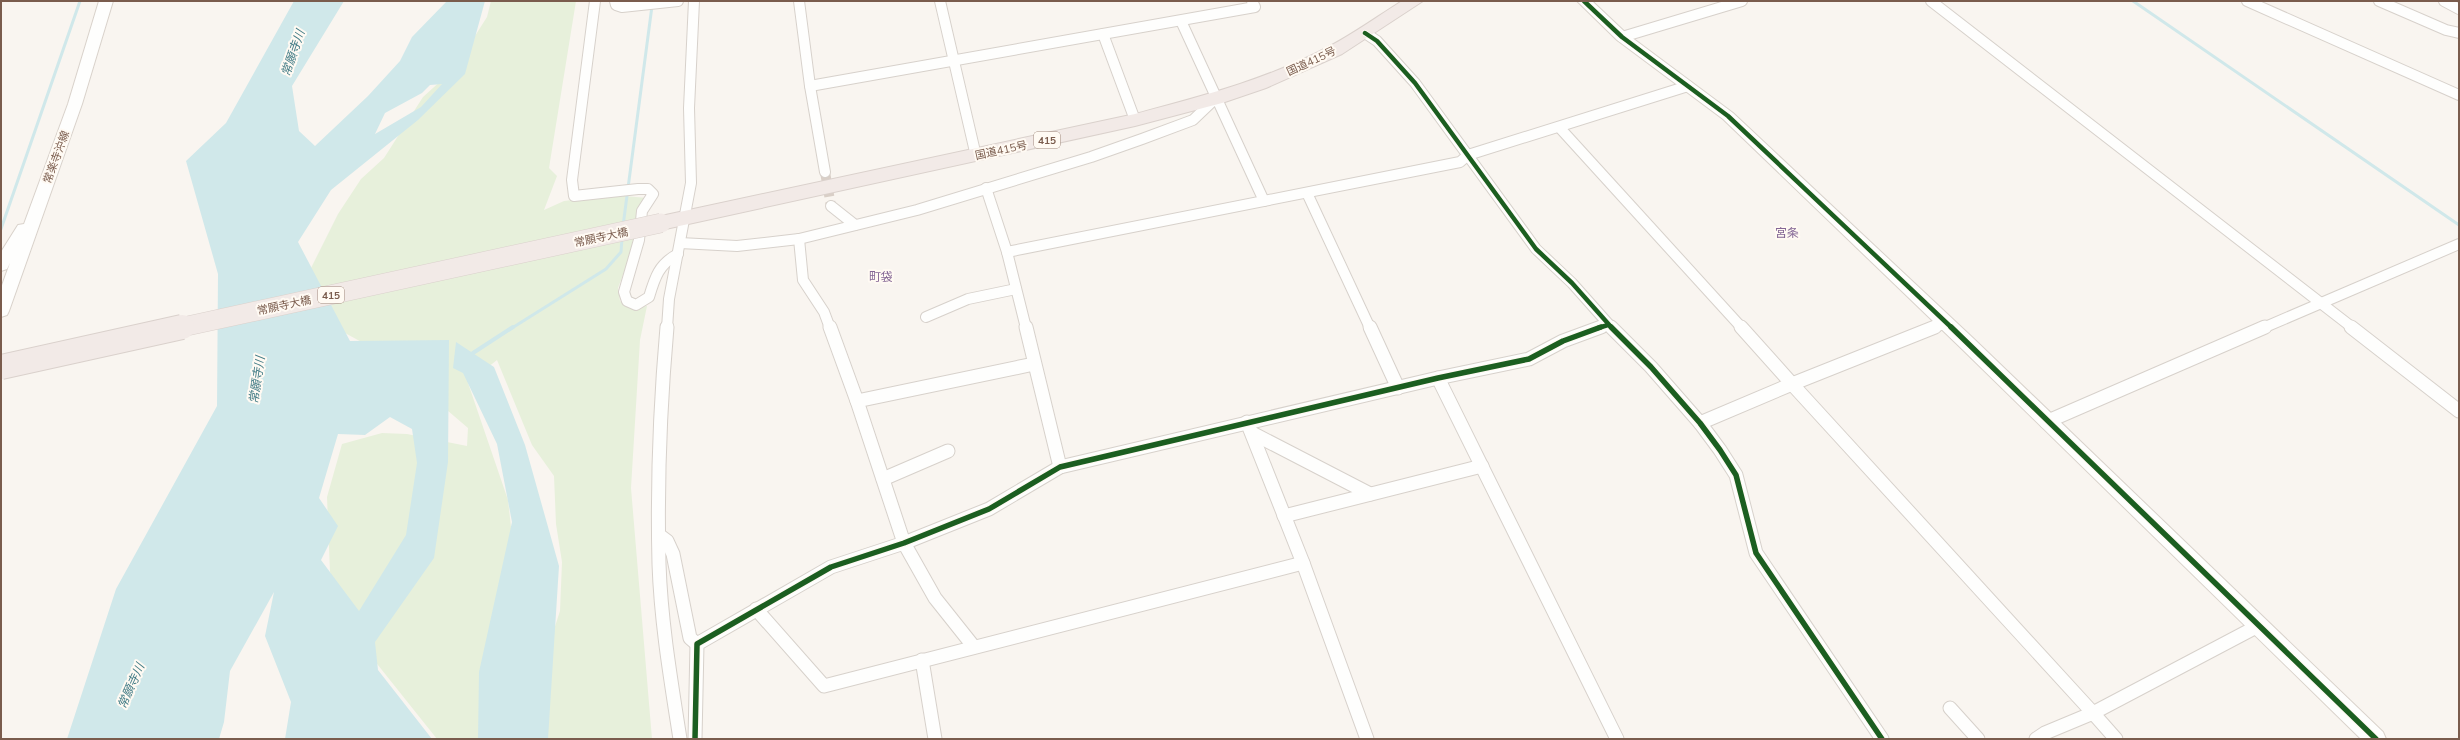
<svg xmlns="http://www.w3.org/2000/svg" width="2460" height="740" viewBox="0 0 2460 740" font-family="Mulish,'Noto Sans JP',sans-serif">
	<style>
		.green { fill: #e7f0db }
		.water { fill: #d0e8ea; fill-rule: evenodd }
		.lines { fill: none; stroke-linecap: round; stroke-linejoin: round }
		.stream-far1 { stroke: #d0e8ea; stroke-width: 3 }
		.stream { stroke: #d0e8ea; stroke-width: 4 }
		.street-tunnel { stroke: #d9cfc7; stroke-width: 10; stroke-dasharray: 10 5; stroke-linecap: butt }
		.street-far1-casing { stroke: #d7d1cb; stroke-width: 12 }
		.street-casing { stroke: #d7d1cb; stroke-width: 15 }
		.secondary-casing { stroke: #d9d2cb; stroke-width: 2 }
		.highway-casing { stroke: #dad1cc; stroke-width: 2 }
		.street-far1 { stroke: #fefefd; stroke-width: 10 }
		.street { stroke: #fefefd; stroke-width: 13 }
		.secondary { fill: #fefefd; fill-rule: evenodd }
		.highway { fill: #f2eae7; fill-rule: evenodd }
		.highway-bridge-far1-casing { stroke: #dad1cc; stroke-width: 20; stroke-linecap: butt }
		.highway-bridge-casing { stroke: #dad1cc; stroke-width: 26; stroke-linecap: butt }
		.highway-bridge-far1 { stroke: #f2eae7; stroke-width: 19 }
		.highway-bridge { stroke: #f2eae7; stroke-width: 24 }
		.cycleway-far1-casing { stroke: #fffaf3; stroke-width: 6 }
		.cycleway-casing { stroke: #fffaf3; stroke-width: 8 }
		.cycleway-far1 { stroke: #1b5e20; stroke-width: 4.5 }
		.cycleway { stroke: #1b5e20; stroke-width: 5.5 }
		.labels { text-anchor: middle; stroke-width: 4; stroke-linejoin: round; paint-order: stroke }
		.shield { fill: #fffaf3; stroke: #a28b7f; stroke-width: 1 }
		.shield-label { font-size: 10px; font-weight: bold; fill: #7a5c4d }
		.street-label { font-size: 11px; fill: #7a5c4d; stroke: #fffaf3 }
		.water-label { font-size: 12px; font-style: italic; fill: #437c86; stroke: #fffaf3 }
		.neighbourhood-label { font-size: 12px; fill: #846695; stroke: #fffaf3 }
	</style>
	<rect width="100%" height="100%" fill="#f9f5f0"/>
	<polygon class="green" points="491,1 576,1 549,168 557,176 544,210 564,201 614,195 647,198 636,240 618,288 620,301 629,308 647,306 640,340 631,488 652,739 522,739 527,712 560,611 562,562 556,524 554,476 532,445 497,360 468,383 508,500 514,554 479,739 437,739 354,635 330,572 327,497 342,444 382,433 407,434 467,446 468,428 378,351 334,327 307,276 338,214 361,179 384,158 423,97 454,69 487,17"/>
	<g class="water">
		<path d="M294,1H344L292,86L299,131L315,146L368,96L400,61L412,37L447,1H485L465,74L418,120L331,190L298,242L350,341L449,340L448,462L434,558L375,642L378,670L432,739H285L291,702L265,636L274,592L230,671L224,722L219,739H67L116,589L217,406L218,274L186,161L226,123ZM442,84L421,107L375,134L385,113L422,93L430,85ZM390,417L412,429L417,463L406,535L359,611L321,560L338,526L319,498L338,434L365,435Z"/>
		<polygon points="456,342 494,367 525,445 559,566 548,739 478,739 479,672 512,522 497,444 463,373 453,368"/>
	</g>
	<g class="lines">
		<g class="stream-far1">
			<polyline points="2133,1 2459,225"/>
			<polyline points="623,226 652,6"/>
			<polyline points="1,229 80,1"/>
			<polyline points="512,328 606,269 621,252 622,238"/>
		</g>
		<polyline class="stream" points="473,353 513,327"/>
		<polyline class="street-tunnel" points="825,172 831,206"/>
		<g class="street-far1-casing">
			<g id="street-far1">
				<path d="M595,1L572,180L574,196L638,189H648L653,194L642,211L639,240L624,292L627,301L636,305L649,297C655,277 659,264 678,254"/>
				<polyline points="615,1 616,5 622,7 678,1"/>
				<polyline points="799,1 810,86 825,172"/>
				<polyline points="940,1 976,156"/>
				<polyline points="1931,1 2353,328"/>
				<polyline points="2247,1 2459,95"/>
				<polyline points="2379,1 2446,30 2459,33"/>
				<polyline points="2444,1 2459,9"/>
				<polyline points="1181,21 1264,201"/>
				<polyline points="1365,33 1377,41 1415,83 1536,249 1572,283 1612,328"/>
				<polyline points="1103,34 1135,120"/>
				<polyline points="1622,37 1742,1"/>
				<polyline points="810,86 1255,7 1252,1"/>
				<polyline points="1559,127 1742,328"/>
				<polyline points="986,188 1007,252 1026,328"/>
				<polyline points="1307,193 1370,328"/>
				<polyline points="831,206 855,225"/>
				<polyline points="799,239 803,280 824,312 830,328"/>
				<polyline points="680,243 737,246 799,239 917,210 1091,157 1142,139 1193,120 1215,99"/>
				<polyline points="1007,252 1460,162 1468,155 1688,86"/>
				<polyline points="926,317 968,299 1016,289"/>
				<polyline points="667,328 669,299 691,183 689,108 694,1"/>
				<polyline points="1598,328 1608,325"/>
				<polyline points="1932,328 1946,323"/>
				<polyline points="2263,328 2459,244"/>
			</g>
		</g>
		<g class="street-casing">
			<g id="street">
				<path d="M667,327C660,406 657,485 659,564C661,623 671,681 680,739"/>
				<polyline points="830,327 857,401 904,543 935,598 974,647"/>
				<polyline points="1026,327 1060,467"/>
				<polyline points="1370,327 1398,388"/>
				<polyline points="1611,327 1651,367 1700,423 1720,450 1736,475 1756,553 1882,739"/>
				<polyline points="1741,327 1792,384 1935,327"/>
				<polyline points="2351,327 2459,411"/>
				<polyline points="1438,378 1617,739"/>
				<polyline points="857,401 1034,364"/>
				<polyline points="1247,422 1303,563 1367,739"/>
				<polyline points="2046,422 2265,327"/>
				<polyline points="1700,423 1792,384 2093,713 2258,626"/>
				<polyline points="1252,433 1370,494"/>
				<polyline points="883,479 948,451"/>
				<polyline points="1284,516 1482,466"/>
				<polyline points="659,535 667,541 673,554 690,638 697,644"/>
				<polyline points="756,609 824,686 1303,563"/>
				<polyline points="922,660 935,739"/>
				<polyline points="1950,708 1978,739"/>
				<polyline points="695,739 697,644 831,567 904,543 989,509 1060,467 1438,378 1529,359 1563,341 1601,327"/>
				<polyline points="2036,739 2045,733 2093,713 2116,739"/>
			</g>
		</g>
		<g class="secondary-casing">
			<g id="secondary">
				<polygon points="99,1 113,1 82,104 9,311 7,315 1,317 1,288 10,263 7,269 1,271 1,252 18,225 24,224 68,104"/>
				<polygon points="1577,1 1592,1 1627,34 1733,113 1974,339 2383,732 2386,739 2361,739 1962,349 1723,119 1617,40"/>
			</g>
		</g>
		<g class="highway-casing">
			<path id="highway" d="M1402,1H1423L1342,54L1266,88L1222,103L1135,126L661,230L654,228L651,223L654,218L661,216L1135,114C1202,96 1269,79 1330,46C1355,33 1378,16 1402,1Z"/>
		</g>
		<use href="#street-far1" class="street-far1"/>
		<use href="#street" class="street"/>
		<use href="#secondary" class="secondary"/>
		<use href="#highway" class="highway"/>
		<g class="highway-bridge-far1-casing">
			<polyline id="highway-bridge-far1" points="178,328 661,223"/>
		</g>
		<g class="highway-bridge-casing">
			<polyline id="highway-bridge" points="1,367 182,327"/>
		</g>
		<use href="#highway-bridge-far1" class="highway-bridge-far1"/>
		<use href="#highway-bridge" class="highway-bridge"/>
		<g class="cycleway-far1-casing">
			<g id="cycleway-far1">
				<polyline points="1584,1 1622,37 1728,116 1952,328"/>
				<polyline points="1365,33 1377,41 1415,83 1536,249 1572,283 1612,328"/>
				<polyline points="1598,328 1608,325"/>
			</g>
		</g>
		<g class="cycleway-casing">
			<g id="cycleway">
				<polyline points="1611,327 1651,367 1700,423 1720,450 1736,475 1756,553 1882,739"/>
				<polyline points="1951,327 2376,739"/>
				<polyline points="695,739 697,644 831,567 904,543 989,509 1060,467 1438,378 1529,359 1563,341 1601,327"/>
			</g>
		</g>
		<use href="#cycleway-far1" class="cycleway-far1"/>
		<use href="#cycleway" class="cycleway"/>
	</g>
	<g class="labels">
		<g class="shield">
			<rect x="1034" y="132" width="26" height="16" rx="3"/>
			<rect x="318" y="287" width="26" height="16" rx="3"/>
		</g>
		<g class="shield-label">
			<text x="1047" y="144">415</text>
			<text x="331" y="299">415</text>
		</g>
		<g class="street-label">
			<text transform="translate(1311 61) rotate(-25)" y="4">国道415号</text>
			<text transform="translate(1001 150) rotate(-12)" y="4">国道415号</text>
			<text transform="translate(56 157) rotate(-70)" y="4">常楽寺沖線</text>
			<text transform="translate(601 237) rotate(-12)" y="4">常願寺大橋</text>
			<text transform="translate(284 305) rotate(-12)" y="4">常願寺大橋</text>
		</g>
		<g class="water-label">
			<text transform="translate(293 53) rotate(-71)" y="4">常願寺川</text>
			<text transform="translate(257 380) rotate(-82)" y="4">常願寺川</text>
			<text transform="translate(131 686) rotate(-66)" y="4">常願寺川</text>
		</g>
		<g class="neighbourhood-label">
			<text x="1787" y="237">宮条</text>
			<text x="881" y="281">町袋</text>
		</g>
	</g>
	<rect width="2460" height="740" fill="none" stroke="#7a5c4d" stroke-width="4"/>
</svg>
